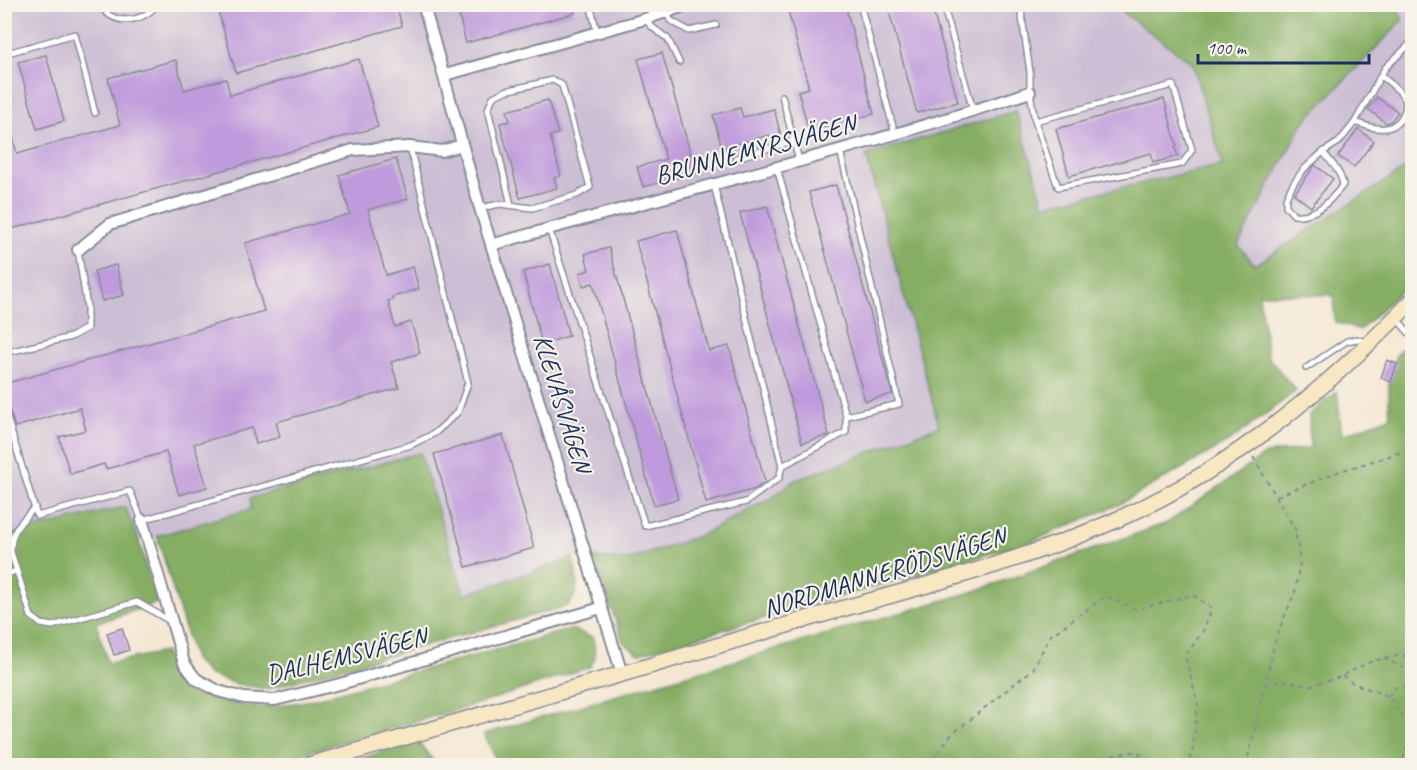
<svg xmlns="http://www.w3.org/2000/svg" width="1417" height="770" viewBox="0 0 1417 770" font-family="Caveat,sans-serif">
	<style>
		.industrial { fill: #ccbed4 }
		.forest { fill: #86ae64; stroke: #506e61; stroke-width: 1.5 }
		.building { fill: #bf9adc }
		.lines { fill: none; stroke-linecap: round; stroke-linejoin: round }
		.service-casing { stroke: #888b98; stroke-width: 8 }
		.minor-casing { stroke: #888b98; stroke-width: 14 }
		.secondary-casing { stroke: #888b98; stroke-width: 18 }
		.path { stroke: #888b98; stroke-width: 2; stroke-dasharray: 4.5 4.5; stroke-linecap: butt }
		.service { stroke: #fff; stroke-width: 5 }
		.minor { stroke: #fff; stroke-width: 10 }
		.secondary { stroke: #f7e8c3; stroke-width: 15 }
		.labels { text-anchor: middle; stroke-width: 4.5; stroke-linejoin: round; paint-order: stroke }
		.street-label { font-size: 26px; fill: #1b2f5e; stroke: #f7f3e8 }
	</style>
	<rect width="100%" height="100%" fill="#f7f3e8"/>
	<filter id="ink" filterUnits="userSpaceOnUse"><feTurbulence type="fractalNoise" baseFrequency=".0167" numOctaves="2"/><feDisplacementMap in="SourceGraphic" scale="12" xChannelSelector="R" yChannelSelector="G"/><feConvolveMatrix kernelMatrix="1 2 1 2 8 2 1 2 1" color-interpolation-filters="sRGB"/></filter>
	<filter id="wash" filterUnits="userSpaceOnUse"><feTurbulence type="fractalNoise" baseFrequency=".008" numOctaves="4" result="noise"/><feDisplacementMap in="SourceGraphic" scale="24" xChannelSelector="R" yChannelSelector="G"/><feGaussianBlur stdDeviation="1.35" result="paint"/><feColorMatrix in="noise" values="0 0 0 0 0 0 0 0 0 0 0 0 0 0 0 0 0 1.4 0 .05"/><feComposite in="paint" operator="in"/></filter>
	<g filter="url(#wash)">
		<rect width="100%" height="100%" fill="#f5e7d3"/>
		<g class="industrial">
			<polygon points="4,5 1113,5 1193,63 1224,165 1044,205 1016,111 866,155 939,426 794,481 771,498 702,535 629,560 573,558 464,595 420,453 250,498 251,509 139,541 124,507 5,536"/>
			<polygon points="1396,5 1412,5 1412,164 1255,266 1238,245 1303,123 1403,21"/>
		</g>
		<g class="forest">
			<polygon points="1113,5 1396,5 1403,20 1303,123 1238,245 1255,265 1412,164 1412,280 1360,330 1335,322 1333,295 1259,294 1268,357 1296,391 1231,440 1120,504 1030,542 639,654 623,642 594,558 629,560 702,535 771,498 794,481 939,426 866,155 1016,111 1044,205 1223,165 1192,63"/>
			<path d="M1406,344L1412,355V765L499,766L484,734L972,592L1167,523L1266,454L1310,448L1309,414L1337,392L1342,435L1390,417C1388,393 1386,360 1406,344Z"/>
			<path d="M420,453L464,595L573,558C576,577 583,592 567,606L267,689L236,684L208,674L194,659L157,536L251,509L250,498Z"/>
			<path d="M125,507L139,541L157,603L96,623L108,663L164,652C169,660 173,669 179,677C186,686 199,693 210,697C249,711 271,708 311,700L572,629L594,638L595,658L590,667L484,702L263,765H5L4,536Z"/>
			<polygon points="417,741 437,765 335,766"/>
		</g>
		<g id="blocks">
			<g class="building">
				<polygon points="216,4 396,4 402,26 236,73"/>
				<polygon points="456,4 572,4 575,13 466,43"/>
				<polygon points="798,4 845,4 874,114 809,131 798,91 809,88 787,7"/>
				<polygon points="887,4 931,4 958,102 917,113"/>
				<polygon points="662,53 696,173 643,187 637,167 666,159 638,59"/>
				<polygon points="46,55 64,121 37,129 18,62"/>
				<polygon points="359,59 378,127 4,231 4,120 8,119 17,154 120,125 108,78 176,60 184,90 226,79 230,95"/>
				<polygon points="1377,97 1398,112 1391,121 1386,123 1368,109"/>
				<polygon points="1164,99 1177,146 1175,147 1178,156 1153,163 1151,153 1069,176 1056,129"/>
				<polygon points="548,100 558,134 550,136 561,176 554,178 557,188 520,198 500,123 510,121 507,111"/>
				<polygon points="740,108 743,117 774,109 781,136 771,139 769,135 722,148 713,115"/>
				<polygon points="1358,129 1374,141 1354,167 1338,156"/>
				<polygon points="396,159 408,199 368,210 386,275 413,267 419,289 392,297 393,300 388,301 395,327 411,322 420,353 391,362 399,388 276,422 280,437 256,444 252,428 194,444 207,487 179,495 166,452 106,469 104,464 70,474 59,437 86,430 80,408 15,427 4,392 4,384 264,311 245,243 350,214 339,175"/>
				<polygon points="1315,165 1333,179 1311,207 1294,194"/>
				<polygon points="836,185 892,394 865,401 809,192"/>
				<polygon points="767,206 829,435 802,443 740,213"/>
				<polygon points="677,230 709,351 729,346 765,482 755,489 706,503 636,241"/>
				<polygon points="609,248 678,499 654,505 593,283 583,286 580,273 589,270 585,254"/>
				<polygon points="550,264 569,336 542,344 523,272"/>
				<polygon points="116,265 124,295 102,301 94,271"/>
				<polygon points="1387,360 1397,364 1391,382 1381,378"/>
				<polygon points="503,435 534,548 466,567 434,454"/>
				<polygon points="122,628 129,650 114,655 107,633"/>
			</g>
		</g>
	</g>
	<g filter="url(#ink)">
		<use href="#blocks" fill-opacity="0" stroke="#888b98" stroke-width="1.5"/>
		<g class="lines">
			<g class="service-casing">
				<g id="service">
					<path d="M100,4C111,27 144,23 157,4"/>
					<polyline points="590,4 597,32"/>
					<polyline points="860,4 895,134"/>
					<polyline points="943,4 973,110"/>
					<polyline points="1020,4 1030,72 1030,92 1035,121 1058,187 1182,164 1192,150 1173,85 1035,121"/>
					<polyline points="667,12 670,20 689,31 716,25"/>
					<polyline points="645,19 652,27 668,39 679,62"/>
					<polyline points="4,54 75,34 95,113"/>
					<polyline points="782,96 799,161"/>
					<path d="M1355,122C1373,129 1395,135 1404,113C1406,108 1407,104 1405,99C1400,90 1389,82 1381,76"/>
					<path d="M1323,152C1331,162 1341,172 1343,185C1330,201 1317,217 1294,215L1286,206V198L1293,184L1304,169L1323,152L1339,142L1355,122L1385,68L1412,42"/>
					<polyline points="736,158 793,141"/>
					<polyline points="777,168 846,416 899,404 840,150"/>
					<polyline points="714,185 782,466 846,432 846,416"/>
					<polyline points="480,208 500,204 532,208 577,195 590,187 562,85 553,80 505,91 493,97 488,109 511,205"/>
					<polyline points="549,229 645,526 746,502 779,478 782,466"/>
					<polyline points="1397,319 1412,336"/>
					<polyline points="13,351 71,337 87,328 87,307 78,250"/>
					<polyline points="1306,368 1347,341 1357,339 1368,343"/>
					<polyline points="4,408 37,516 130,491 142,520 411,445 435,433 458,412 468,383 410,147"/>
					<path d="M35,507C21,522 10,531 11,552L31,616L41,624L52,626L137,602L170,621"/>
					<polyline points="4,575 16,571"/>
				</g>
			</g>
			<g class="minor-casing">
				<g id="minor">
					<path d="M423,4C444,72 460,140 480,208L622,674"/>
					<polyline points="445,75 645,19 690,4"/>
					<path d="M491,245C671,194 853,151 1030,92"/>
					<polyline points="78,250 110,224 353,150 410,147 442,151 462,145"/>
					<polyline points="142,520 184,663 196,679 218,691 244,698 275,700 340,684 601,608"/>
				</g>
			</g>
			<g class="secondary-casing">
				<path id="secondary" d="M306,766C477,717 647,667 817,616C920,586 1027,561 1125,516C1235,466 1329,386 1412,301"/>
			</g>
			<g class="path">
				<polyline points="1277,496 1340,471 1412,449"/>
				<polyline points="1384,658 1412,672"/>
				<polyline points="1342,676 1353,683 1388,696 1410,725 1402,766"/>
				<polyline points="1265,683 1285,681 1310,686 1337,678 1372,661 1397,656 1412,656"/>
				<polyline points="1388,696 1396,687 1412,685"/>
				<polyline points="927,766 952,734 1033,669 1050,636 1106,596 1136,609 1193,595 1212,608 1203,631 1185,656 1198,704 1192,753 1186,766"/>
				<polyline points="1069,766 1075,762 1137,751 1150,766"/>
				<polyline points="1246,766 1276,637 1295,592 1300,562 1295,529 1252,455"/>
			</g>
			<use href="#service" class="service"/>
			<use href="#minor" class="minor"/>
			<use href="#secondary" class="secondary"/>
		</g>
	</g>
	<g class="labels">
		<g class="street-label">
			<text transform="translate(755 149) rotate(-15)" y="9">BRUNNEMYRSVÄGEN</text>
			<text transform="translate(563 403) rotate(73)" y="9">KLEVÅSVÄGEN</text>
			<text transform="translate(884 572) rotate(-17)" y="9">NORDMANNERÖDSVÄGEN</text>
			<text transform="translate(346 655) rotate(-14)" y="9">DALHEMSVÄGEN</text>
		</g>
	</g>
	<rect width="1417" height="770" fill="none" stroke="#f7f3e8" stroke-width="24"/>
	<path d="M1198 54v9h171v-9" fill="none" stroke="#1b2f5e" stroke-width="3"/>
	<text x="1207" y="54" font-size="18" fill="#1b2f5e" stroke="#f7f3e8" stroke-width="4.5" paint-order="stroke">100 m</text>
</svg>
